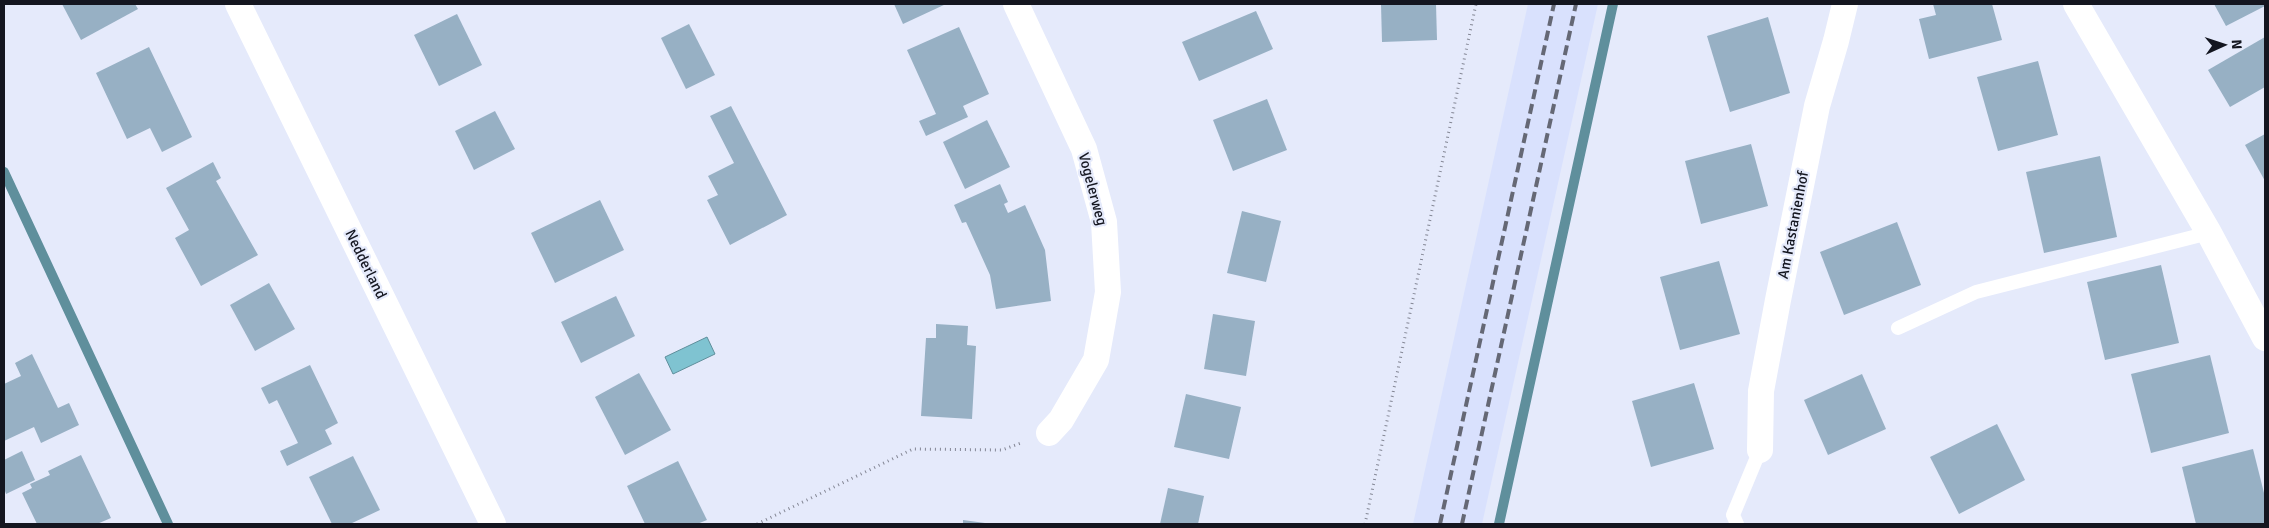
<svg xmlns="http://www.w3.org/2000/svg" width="2269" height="528" viewBox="0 0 2269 528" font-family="Signika,sans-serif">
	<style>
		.built { fill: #d9e1fd }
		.water { fill: #7fc3d1; stroke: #5f8f9c }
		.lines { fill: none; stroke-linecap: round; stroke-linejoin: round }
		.stream { stroke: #5f8f9c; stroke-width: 10 }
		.building { fill: #97b0c4 }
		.path { stroke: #848795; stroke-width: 3; stroke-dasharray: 1 4; stroke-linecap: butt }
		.lane { stroke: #fff; stroke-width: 14 }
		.street { stroke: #fff; stroke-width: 26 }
		.rail { stroke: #656875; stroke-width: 4; stroke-dasharray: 10 5; stroke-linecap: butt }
		.labels { text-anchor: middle; stroke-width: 4.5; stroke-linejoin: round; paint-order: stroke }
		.street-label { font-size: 15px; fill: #141620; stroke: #e5eafb }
	</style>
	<rect width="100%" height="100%" fill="#e5eafb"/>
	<polygon class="built" points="1528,4 1598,4 1482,524 1413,524"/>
	<polygon class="water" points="707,337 715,354 673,374 665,357"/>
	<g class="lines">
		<g class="stream">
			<polyline points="4,172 168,524"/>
			<polyline points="1499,524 1613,4"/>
		</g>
	</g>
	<g class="building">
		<polygon points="62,4 135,4 138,9 81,40"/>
		<polygon points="894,4 946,4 903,24"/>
		<polygon points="1381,4 1436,4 1437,40 1382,42"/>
		<polygon points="1933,4 1992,4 2002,40 1929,59 1919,19 1936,15"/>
		<polygon points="2214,4 2265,4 2265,6 2226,26"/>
		<polygon points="1256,11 1273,49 1199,81 1182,42"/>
		<polygon points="457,14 482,65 439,86 414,35"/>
		<polygon points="1768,17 1790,93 1730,112 1707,36"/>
		<polygon points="689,24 715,75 686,89 661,38"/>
		<polygon points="959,27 989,94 963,106 968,117 926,136 919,121 936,114 907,50"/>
		<polygon points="2265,37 2265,87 2230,107 2208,70"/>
		<polygon points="149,47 192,137 162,152 150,128 127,139 96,73"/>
		<polygon points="2038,61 2058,135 1998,151 1977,77"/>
		<polygon points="1267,99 1287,150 1233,171 1213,120"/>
		<polygon points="731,106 787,215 730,245 707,200 718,195 708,176 734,163 710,116"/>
		<polygon points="495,111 515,149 474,170 455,131"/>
		<polygon points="987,120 1010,167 965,189 943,142"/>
		<polygon points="2265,134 2265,181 2245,145"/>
		<polygon points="1751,144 1768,206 1701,224 1685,161"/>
		<polygon points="2100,156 2117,237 2044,253 2026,172"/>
		<polygon points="213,162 221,178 216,181 258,255 201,286 175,238 189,230 166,188"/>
		<polygon points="1000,184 1008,202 1004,204 1008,213 1025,205 1045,250 1051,301 996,309 990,275 966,222 962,223 954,205"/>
		<polygon points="600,200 624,250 555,283 531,233"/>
		<polygon points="1242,211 1281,221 1266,282 1227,273"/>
		<polygon points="1897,222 1921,285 1844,315 1820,252"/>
		<polygon points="1719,261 1740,334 1680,350 1660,277"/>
		<polygon points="2161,265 2179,343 2105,360 2087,282"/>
		<polygon points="269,283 295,329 255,351 230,305"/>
		<polygon points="616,296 635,336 581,363 561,322"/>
		<polygon points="1213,314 1255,321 1246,376 1204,369"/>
		<polygon points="936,324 968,326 967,345 976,346 972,419 921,416 926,338 936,338"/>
		<polygon points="32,354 58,408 69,403 79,425 41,443 34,427 4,441 4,384 21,376 15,363"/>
		<polygon points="2210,355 2229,433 2151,453 2131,374"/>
		<polygon points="310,365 338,423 325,430 332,444 287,466 280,451 298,443 277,400 269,404 261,388"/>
		<polygon points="639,373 671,430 625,455 595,397"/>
		<polygon points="1862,374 1886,429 1828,455 1804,400"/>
		<polygon points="1694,383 1714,449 1651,467 1632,401"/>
		<polygon points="1186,394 1241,407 1229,459 1174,447"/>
		<polygon points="1997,424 2025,480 1959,514 1930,457"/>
		<polygon points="2253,449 2265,497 2265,524 2196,524 2182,467"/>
		<polygon points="22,451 35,480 6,494 4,488 4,460"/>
		<polygon points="81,455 111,518 97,524 37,524 22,493 32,488 30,484 50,475 48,471"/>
		<polygon points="353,456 380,510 350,524 332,524 309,477"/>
		<polygon points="678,461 707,520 697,524 645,524 627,486"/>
		<polygon points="1168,488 1204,496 1198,524 1160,524"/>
		<polygon points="963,520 985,523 985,524 963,524"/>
	</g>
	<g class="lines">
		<g class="path">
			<polyline points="757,524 913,449 1002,450 1021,443"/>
			<polyline points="1365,524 1476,4"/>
		</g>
		<g class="lane">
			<polyline points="1898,328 1976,292 2209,233"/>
			<polyline points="1737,524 1733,515 1760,450"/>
		</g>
		<g class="street">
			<polyline points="238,4 493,524"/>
			<polyline points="1016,4 1084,149 1104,222 1108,292 1096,360 1061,420 1049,433"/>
			<polyline points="2076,4 2209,233 2265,338"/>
			<polyline points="1760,450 1761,391 1778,300 1817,106 1836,41 1845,4"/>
		</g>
		<g class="rail">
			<polyline points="1440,524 1554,4"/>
			<polyline points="1462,524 1576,4"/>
		</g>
	</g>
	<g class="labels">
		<g class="street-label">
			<text transform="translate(1093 189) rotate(75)" y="5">Vogelerweg</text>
			<text transform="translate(1793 225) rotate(-79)" y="5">Am Kastanienhof</text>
			<text transform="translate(366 264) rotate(64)" y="5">Nedderland</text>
		</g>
	</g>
	<rect width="2269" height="528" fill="none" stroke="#141620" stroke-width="10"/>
	<g transform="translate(2224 45) rotate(87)" stroke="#e5eafb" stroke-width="4" paint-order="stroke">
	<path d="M0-4L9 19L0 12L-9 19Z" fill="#141620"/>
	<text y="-8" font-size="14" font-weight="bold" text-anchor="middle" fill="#141620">N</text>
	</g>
</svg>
